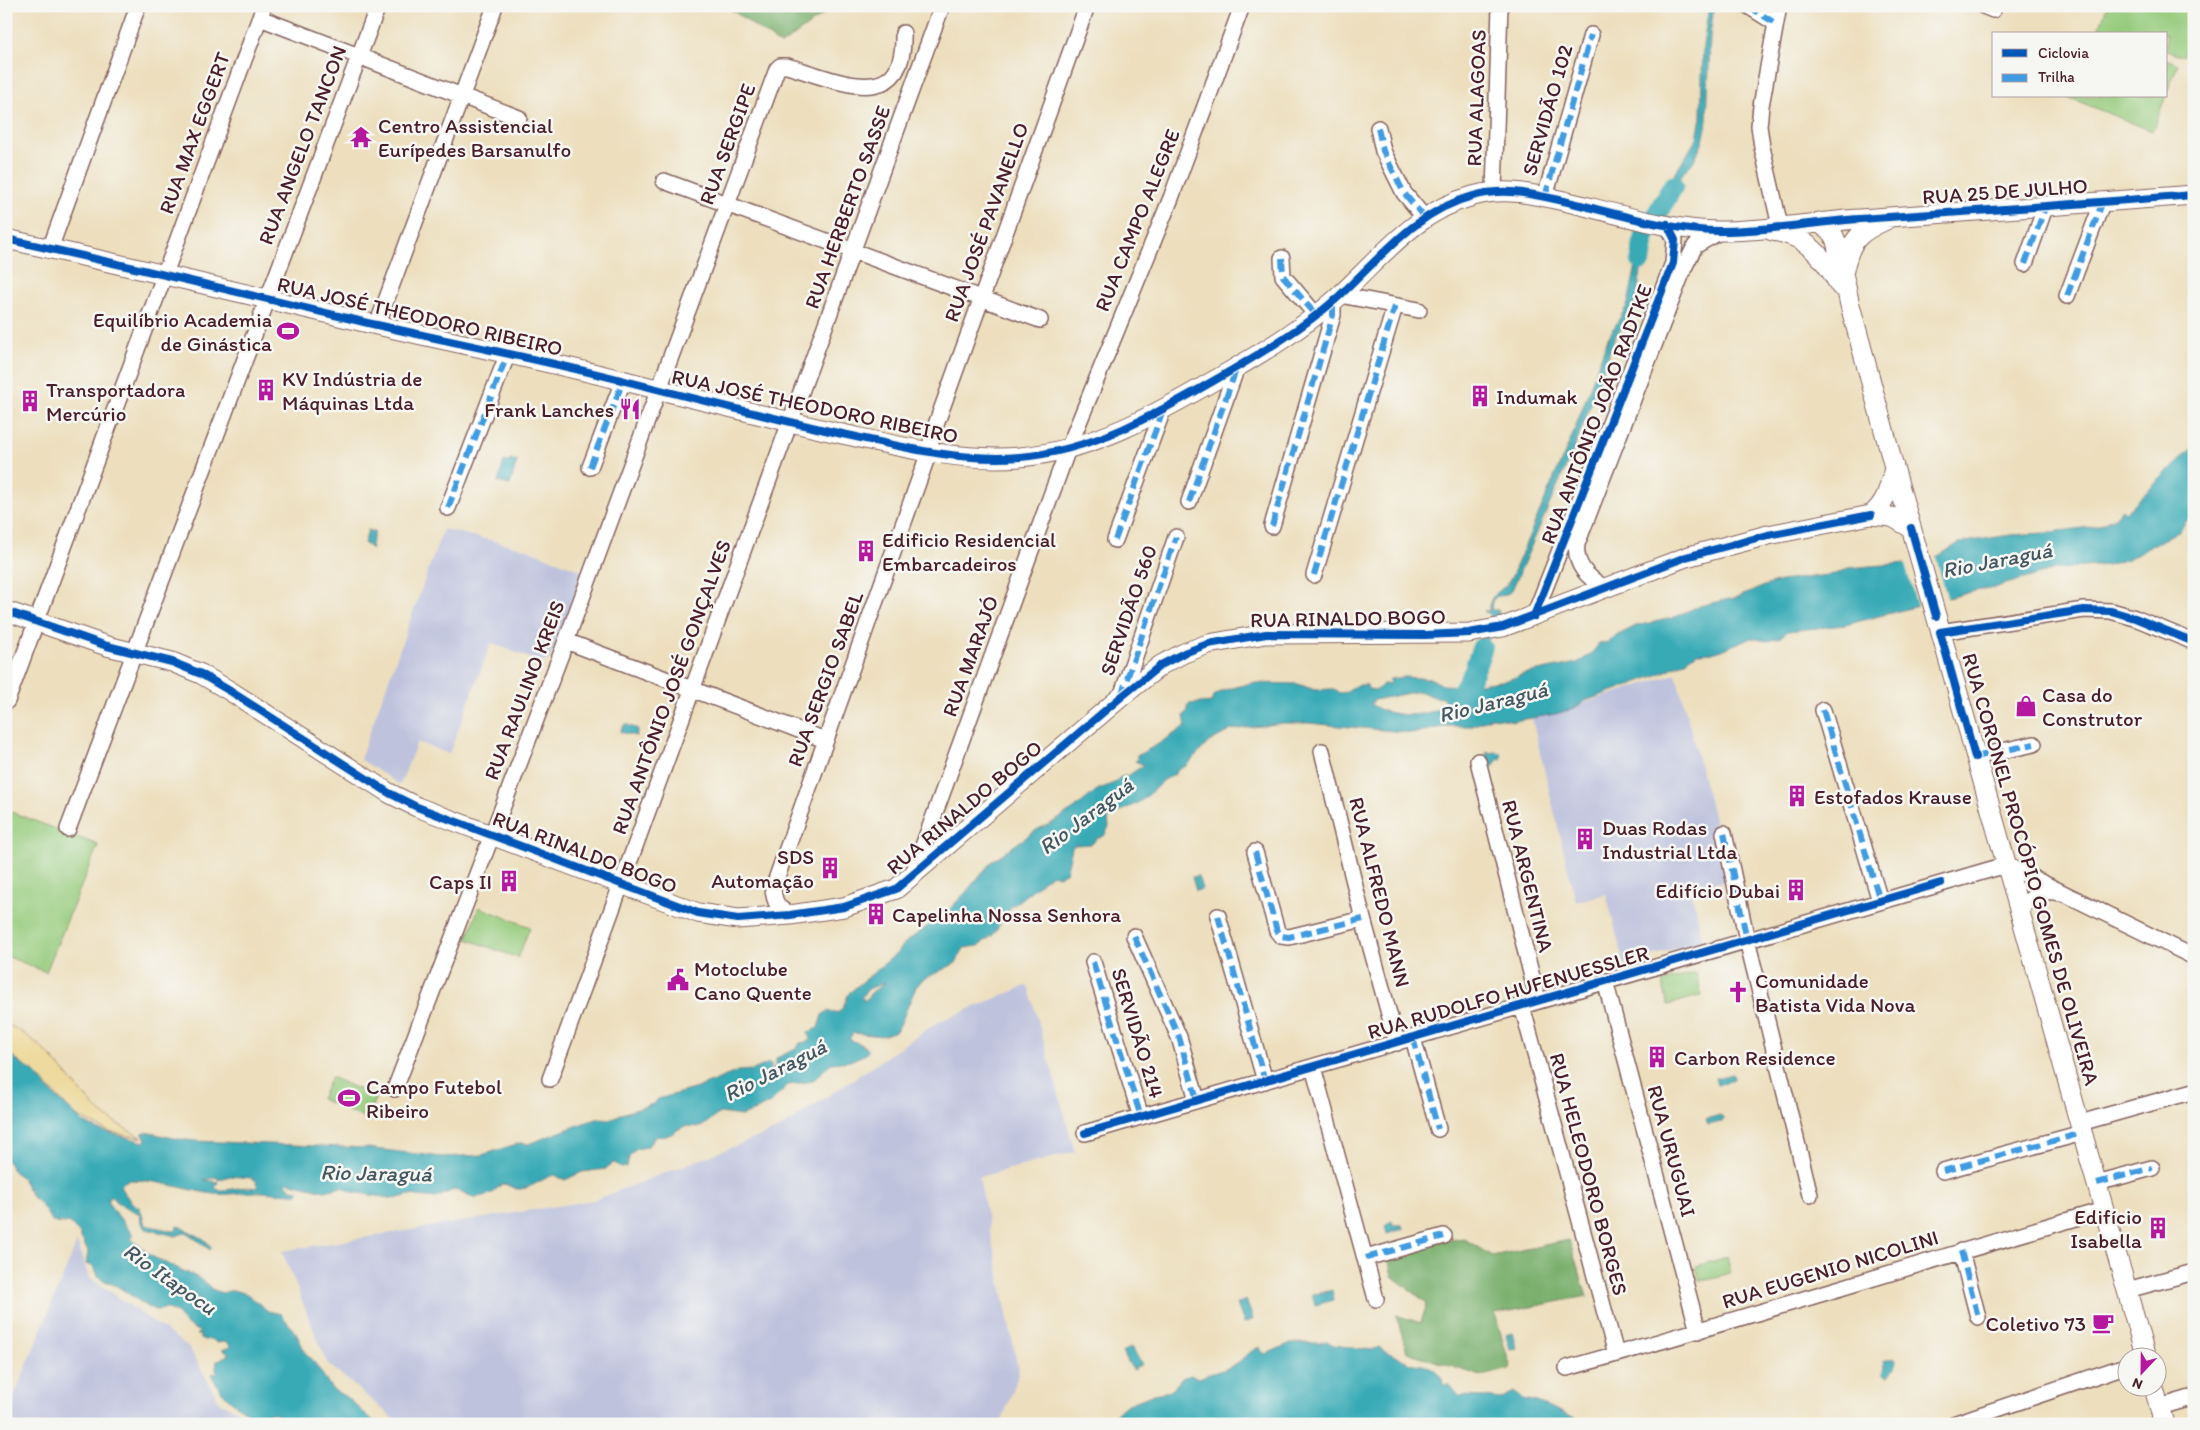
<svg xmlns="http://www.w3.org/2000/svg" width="2200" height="1430" font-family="Itim,sans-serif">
<rect width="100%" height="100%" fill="#f6f6f2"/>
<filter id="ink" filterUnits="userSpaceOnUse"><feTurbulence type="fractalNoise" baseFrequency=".02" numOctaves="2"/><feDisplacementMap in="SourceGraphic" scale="10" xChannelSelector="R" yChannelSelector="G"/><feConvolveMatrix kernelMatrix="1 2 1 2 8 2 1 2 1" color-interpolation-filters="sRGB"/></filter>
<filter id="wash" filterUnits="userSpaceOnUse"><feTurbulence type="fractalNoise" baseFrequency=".0096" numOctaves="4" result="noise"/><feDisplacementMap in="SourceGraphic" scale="20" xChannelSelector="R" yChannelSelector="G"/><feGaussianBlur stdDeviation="1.12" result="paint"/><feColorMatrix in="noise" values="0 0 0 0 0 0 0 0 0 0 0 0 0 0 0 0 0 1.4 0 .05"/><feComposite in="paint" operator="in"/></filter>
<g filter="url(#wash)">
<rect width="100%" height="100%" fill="#eddfbe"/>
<path fill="#bec2dd" d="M443,529L527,549L584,572L549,660L541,662L491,643L449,754L417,742L400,785L360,759Z
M1676,674L1730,880L1690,887L1703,941L1624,964L1606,894L1576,902L1532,719Z
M1028,985L1075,1152L979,1177L1019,1373L1001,1424H400L327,1363L282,1251L594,1200L779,1129L938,1022Z
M77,1242L89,1277L189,1347L220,1403L262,1421L263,1424H6V1416Z"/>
<path fill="#95cb7c" stroke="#707554" d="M2107,6H2194V29L2183,56L2166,50V34L2117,32L2116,34L2100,27Z
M2166,59L2178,64L2166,95Z
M2065,96H2166L2152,131Z
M6,810L98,845L46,972L6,956Z
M479,907L530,927L518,958L467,939Z
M1696,973L1702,995L1668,1005L1662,982Z
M331,1077L376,1097L366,1119L321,1099Z
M1727,1257L1731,1273L1700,1281L1696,1266Z"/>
<path fill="#78af6c" stroke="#61674c" d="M726,6H835L781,45Z
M1463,1238L1492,1256L1569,1240L1587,1296L1495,1314L1511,1369L1481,1376L1407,1352L1396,1315L1421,1323L1427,1303L1392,1276L1387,1251Z"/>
<path fill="#eeda9e" stroke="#9c7c64" d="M11,1026C49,1046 66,1077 94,1106C106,1119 127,1129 142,1138L110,1132L76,1116L34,1072L21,1064L6,1050V1027Z"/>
<path fill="#39aab6" stroke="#426470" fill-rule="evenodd" d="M1709,6H1714L1710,35L1707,122L1703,142L1693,162L1683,173L1663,210L1654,208L1697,138L1701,117L1703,45Z
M1643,232L1650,234L1645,248L1637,295L1630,317L1615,337L1578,439L1512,590L1507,595L1497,596L1492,601L1491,610H1498L1499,615L1484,647L1479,648L1492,617L1484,611H1489C1489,591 1503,593 1511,578L1573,434L1608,338L1628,304Z
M2194,446V511L2180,530L2128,559L2107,565L2058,569L1989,589L1975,591L1845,625L1788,631L1779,638L1768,641L1750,638L1716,652L1697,653L1686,661L1660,674L1585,701L1573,709L1555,714L1514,721L1492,717L1473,726H1446L1415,733L1308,723H1282L1231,730L1209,742L1186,766L1179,768L1175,774C1160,779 1153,794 1139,802C1129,808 1118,811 1108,819L1109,827L1104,836L1097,838L1092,844L1074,845L1072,848L1066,873L1059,876L1052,874L1011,907L993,935L978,946L964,948L956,963L922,980L916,987L900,1025L896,1031L882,1036L853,1033L849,1039L866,1047L868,1050L866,1054L850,1061L831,1063L813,1081L788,1085L770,1103L753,1112L741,1116L720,1113L701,1127L685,1126C675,1130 669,1139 656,1136L647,1147L636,1149L629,1157L627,1167L621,1168L615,1163L611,1164L606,1169L582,1172L565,1180L554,1175C542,1178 530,1190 517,1189C512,1188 507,1184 502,1184L491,1194L474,1198L460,1191L453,1190L436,1198L409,1195L395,1199L353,1192L342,1187L325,1191L288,1182L286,1184L292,1189L298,1190V1194C286,1194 274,1193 263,1192C246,1191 229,1196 213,1194C187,1190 158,1180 132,1180C126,1180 123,1182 120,1187L132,1203L140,1208L145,1225L173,1231H176L177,1226L181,1227L204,1239L212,1248L210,1250L189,1234L184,1233L176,1236L146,1229L141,1223L140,1214L119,1204L112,1196L109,1197V1204L133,1235L131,1239L153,1257L201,1279L212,1289L222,1293L233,1290L247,1294L268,1311L281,1314L297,1335L306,1354L314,1362L332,1389L346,1397L377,1424H282L276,1414C269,1412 261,1416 253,1414C239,1411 212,1387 213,1373H218L216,1369L217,1361L229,1354L222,1350L230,1347L229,1344L225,1342L216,1343L212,1339L204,1340L200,1337L201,1335H197L200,1332L185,1324L177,1313L168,1309L155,1310L148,1307L117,1286L107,1282L100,1278L92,1266L86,1264L88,1252L79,1233L69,1223H58L52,1221L39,1202L33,1198L22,1178L14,1172L6,1159V1050L21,1064L34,1072L53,1094L83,1122L99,1130L144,1142L146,1139L142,1133L146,1132L178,1139L195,1141L367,1148L442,1157L482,1155L520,1143L528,1144L584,1123L600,1118L611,1119L621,1114L653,1104L658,1099L697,1088L738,1071L753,1070L769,1063L772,1065L770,1068L772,1070L776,1065V1058L796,1049L800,1043L807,1042L810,1039L808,1032L818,1028L822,1015L828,1011L833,1013L839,1012L843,1007L849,993L897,953L906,942L946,913L966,892L992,861L1038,829L1050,824L1074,809L1097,790L1114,783L1119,778L1129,775L1144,765L1135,761L1138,759L1136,756L1155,746L1186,726L1184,716L1188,710L1187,707L1189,704L1211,702L1214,696L1221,691L1251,683L1298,684L1315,690L1331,689L1340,693L1347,692L1357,685H1367L1368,689L1377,690L1383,684H1389L1390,679L1404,677L1432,679L1442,685L1464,686L1508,680L1523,674L1577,663L1590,655L1599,644L1608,642L1614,637L1636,626L1672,618L1699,606L1738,597L1767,585L1781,581L1835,574L1848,568L1918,562L1938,556L1959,543L2010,535L2045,533L2097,526L2115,517L2122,509L2125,512L2128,510ZM1419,691L1434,697L1444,698L1445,703C1431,720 1386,717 1371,704L1374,700ZM886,982L872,992L864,1002V999L861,998L868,989ZM230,1176L251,1178L257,1181L256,1183L258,1186L256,1188C243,1185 231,1191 218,1190L215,1187L218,1182L204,1180L217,1177L218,1180Z
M510,459L517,461L510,485L498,482L504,461L509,462Z
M368,530L375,532L371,544L372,549L364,543Z
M625,724L638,729L636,736L620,732Z
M1497,752L1501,753L1502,758L1497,760L1494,766L1490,767L1486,753Z
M1198,876L1202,889L1196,891L1192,877Z
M1733,1074L1734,1080L1717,1085L1715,1078Z
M1720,1115L1724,1118L1721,1122L1708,1125L1706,1119Z
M1392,1221L1393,1225H1402L1403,1229L1387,1234L1385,1226Z
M1332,1290L1334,1300L1315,1305L1312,1295Z
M1246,1300L1253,1319L1244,1323L1237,1304Z
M1512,1333L1517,1348L1510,1349L1506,1335Z
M1327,1341L1333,1345L1372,1350L1379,1347C1383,1351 1409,1363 1415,1364C1429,1366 1442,1368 1443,1385H1450L1459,1396L1485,1397L1500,1399L1514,1392L1523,1399L1537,1402L1590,1424H1105L1126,1405L1154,1394L1171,1391L1182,1378L1190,1375L1199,1378C1209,1373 1220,1372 1230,1367C1242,1362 1248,1351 1260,1347L1262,1352L1266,1354L1291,1343H1320Z
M1131,1347L1142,1364L1133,1370L1122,1352Z
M1893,1358L1896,1360L1895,1368L1889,1377L1883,1374L1885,1368L1884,1361Z"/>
<path fill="#eddfbe" d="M1935,554L1948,601L1918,609L1904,561Z"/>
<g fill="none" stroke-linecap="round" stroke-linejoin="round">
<path stroke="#39aab6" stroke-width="21" d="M1641,260L1644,237L1673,186
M1450,712L1474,671L1482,648"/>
</g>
</g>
<g filter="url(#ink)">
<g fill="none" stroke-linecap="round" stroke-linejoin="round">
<g stroke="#83625e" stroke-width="18">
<path id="minor" d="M1748,6L1775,23
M1779,6L1761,106L1759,126L1762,147L1780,226
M1983,6L1993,10
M260,18L519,118
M1378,128L1383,151L1404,193L1424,217
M664,181L1040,320
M1494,191L1500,6
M1545,197L1591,35
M50,249L138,6
M1282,258L1283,276L1316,315
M2025,264L2046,205
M1340,295L1419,310
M2067,296L2103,201
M377,325L495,6
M590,467L623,381
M1189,502L1237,367
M448,508L508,353
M1272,526L1333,315V301
M1115,540L1163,410
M1314,575L1395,306
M1604,587C1588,578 1574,565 1577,544L1684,268L1695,246L1721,231
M1534,616L1673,263L1675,240L1667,224
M1940,632L2084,610L2111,611L2135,618L2194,642
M566,641L825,740
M1121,697L1176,537
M7,701L264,6
M1823,710L1880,901
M1322,751L1363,919L1397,1043
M1975,757L2034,744
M1478,761L1538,1001
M68,829L378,6
M1724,833L1747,940L1810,1195
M1255,852L1277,931L1281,936L1289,937L1363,919
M912,876L1068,449L1171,198L1242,6
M2021,911C2029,895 2044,889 2061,893
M790,915C778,908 774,903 773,888L929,452L933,433L1087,6
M1218,916L1265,1081
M1134,936L1179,1037L1197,1100
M1093,962L1141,1117
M1605,981L1698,1331
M1522,1006L1616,1354
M1413,1038L1438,1129
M1313,1067L1376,1299
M550,1079L942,6
M395,1089L566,641L777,69L780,66H787C834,79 906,116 903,33
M2080,1123L2194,1091
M1085,1133L2006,865L2194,957
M1943,1171L2082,1133
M2097,1183L2152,1168
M1961,1251L1978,1317
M1366,1258L1444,1236
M2127,1290L2194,1272
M1567,1368C1747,1318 1925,1261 2104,1210
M2160,1407L2194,1397
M1953,1424L2128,1365"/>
</g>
<g stroke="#83625e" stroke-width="21">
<path id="major" d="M1819,222L1833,234L1836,241L1850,305L1894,467L2146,1358
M1772,231C1806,235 1824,257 1840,286
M6,239C130,266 254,296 377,325C460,344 543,360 625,381C696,399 767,417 838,433C898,446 958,462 1020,457C1096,450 1158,413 1222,376C1261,353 1302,329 1336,299C1379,260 1415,211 1473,196C1505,187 1532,194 1564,201C1611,212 1674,232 1722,231C1768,231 1814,222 1860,219C1971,211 2083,204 2194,195
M1844,270C1850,240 1859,232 1886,220
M1871,515C1887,502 1889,488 1894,468
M6,611L107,646L172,662L201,674L230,691L389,793L417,807L698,913L738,919L790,915L844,907L896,889L1121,697L1161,665L1184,653L1208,644L1266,634L1469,633L1503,627L1686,557L1768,535L1871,515L1892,517L1911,528
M2154,1388L2164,1424"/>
</g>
<use href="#minor" stroke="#fff" stroke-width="15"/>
<use href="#major" stroke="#fff" stroke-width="19"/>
<path stroke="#409be1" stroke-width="6" stroke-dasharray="12 6" stroke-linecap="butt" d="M1748,6L1775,23
M1378,128L1383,151L1404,193L1424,217
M1545,197L1591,35
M1282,258L1283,276L1316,315
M2025,264L2046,205
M2067,296L2103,201
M590,467L623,381
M1189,502L1237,367
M448,508L508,353
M1272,526L1333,315V301
M1115,540L1163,410
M1314,575L1395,306
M1121,696L1176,537
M1823,710L1880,901
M1975,757L2034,744
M1724,833L1747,940
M1255,852L1277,931L1281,936L1289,937L1363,919
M1218,916L1265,1081
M1134,936L1179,1037L1197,1100
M1093,962L1141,1117
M1413,1038L1438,1129
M1943,1171L2082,1133
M2097,1183L2152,1168
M1961,1251L1978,1317
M1366,1258L1444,1236"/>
<g stroke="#f6f6f2" stroke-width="11">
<path id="cycleway" d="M6,239C130,266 254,296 377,325C460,344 543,360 625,381C696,399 767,417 838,433C898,446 958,462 1020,457C1096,450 1158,413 1222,376C1261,353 1302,329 1336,299C1379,260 1415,211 1473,196C1505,187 1532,194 1564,201C1611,212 1674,232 1722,231C1768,231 1814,222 1860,219C1971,211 2083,204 2194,195
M1911,528L1936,616
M6,611L107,646L172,662L201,674L230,691L389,793L417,807L698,913L738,919L790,915L844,907L896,889L1121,697L1161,665L1184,653L1208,644L1266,634L1425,635L1469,633L1503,627L1686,557L1768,535L1871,515
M1534,616L1673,263L1675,240L1667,224
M1975,757L1940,632L2084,610L2111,611L2135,618L2194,642
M1085,1133L1941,883"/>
</g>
<use href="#cycleway" stroke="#0057b8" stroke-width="8"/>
</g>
</g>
<defs>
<g id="temple-bare" transform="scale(1.725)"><path d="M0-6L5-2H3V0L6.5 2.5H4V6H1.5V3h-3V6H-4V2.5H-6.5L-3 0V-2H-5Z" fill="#b5179e" stroke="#f6f6f2" stroke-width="2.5" paint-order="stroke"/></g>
<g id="stadium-bare" transform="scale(1.725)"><path d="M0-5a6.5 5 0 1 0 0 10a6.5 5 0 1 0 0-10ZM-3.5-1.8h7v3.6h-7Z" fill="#b5179e" stroke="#f6f6f2" stroke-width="2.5" paint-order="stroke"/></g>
<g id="building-bare" transform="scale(1.725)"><path d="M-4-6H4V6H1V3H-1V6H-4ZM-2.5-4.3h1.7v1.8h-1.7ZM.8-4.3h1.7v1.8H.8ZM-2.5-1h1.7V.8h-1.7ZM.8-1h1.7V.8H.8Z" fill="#b5179e" stroke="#f6f6f2" stroke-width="2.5" paint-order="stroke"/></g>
<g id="restaurant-bare" transform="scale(1.725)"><path d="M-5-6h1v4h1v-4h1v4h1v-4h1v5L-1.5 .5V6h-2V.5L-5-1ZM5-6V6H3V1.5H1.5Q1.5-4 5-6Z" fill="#b5179e" stroke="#f6f6f2" stroke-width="2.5" paint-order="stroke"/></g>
<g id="shop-bare" transform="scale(1.725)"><path d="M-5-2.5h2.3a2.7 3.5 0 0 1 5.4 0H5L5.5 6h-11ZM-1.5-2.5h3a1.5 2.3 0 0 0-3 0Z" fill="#b5179e" stroke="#f6f6f2" stroke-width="2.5" paint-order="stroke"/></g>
<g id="civic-bare" transform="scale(1.725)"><path d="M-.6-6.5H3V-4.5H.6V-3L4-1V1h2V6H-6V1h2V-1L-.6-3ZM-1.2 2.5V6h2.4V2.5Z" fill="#b5179e" stroke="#f6f6f2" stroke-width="2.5" paint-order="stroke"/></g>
<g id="church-bare" transform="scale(1.725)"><path d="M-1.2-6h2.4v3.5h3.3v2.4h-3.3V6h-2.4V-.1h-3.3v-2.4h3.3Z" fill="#b5179e" stroke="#f6f6f2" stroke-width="2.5" paint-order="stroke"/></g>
<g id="cafe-bare" transform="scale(1.725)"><path d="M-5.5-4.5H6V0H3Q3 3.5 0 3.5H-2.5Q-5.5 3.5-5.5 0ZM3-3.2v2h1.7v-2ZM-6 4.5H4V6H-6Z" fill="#b5179e" stroke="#f6f6f2" stroke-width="2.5" paint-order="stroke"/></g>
</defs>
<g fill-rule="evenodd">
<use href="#temple-bare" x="361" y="137"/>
<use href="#stadium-bare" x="288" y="331"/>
<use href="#building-bare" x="266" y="390"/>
<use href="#building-bare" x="1480" y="396"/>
<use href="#building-bare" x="30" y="401"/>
<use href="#restaurant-bare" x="630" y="409"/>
<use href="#building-bare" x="866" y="551"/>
<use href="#shop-bare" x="2026" y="706"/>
<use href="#building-bare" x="1797" y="796"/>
<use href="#building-bare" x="1585" y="839"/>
<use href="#building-bare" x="830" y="868"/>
<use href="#building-bare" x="509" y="881"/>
<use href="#building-bare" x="1796" y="890"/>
<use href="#building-bare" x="876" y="914"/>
<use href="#civic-bare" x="678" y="980"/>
<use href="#church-bare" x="1738" y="992"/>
<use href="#building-bare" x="1657" y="1057"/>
<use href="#stadium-bare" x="349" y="1098"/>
<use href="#building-bare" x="2158" y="1228"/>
<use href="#cafe-bare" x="2103" y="1323"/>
</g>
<g text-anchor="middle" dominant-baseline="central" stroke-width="5" stroke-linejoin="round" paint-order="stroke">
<g font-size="21" fill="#4a1f2b" stroke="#f6f6f2">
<text transform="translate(1476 98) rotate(-88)">RUA ALAGOAS</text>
<text transform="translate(1547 110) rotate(-74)">SERVIDÃO 102</text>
<text transform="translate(194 133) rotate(-70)">RUA MAX EGGERT</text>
<text transform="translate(727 144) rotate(-70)">RUA SERGIPE</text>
<text transform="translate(302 145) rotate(-69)">RUA ANGELO TANCON</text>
<text transform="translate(2005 191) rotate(-4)">RUA 25 DE JULHO</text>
<text transform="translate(847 207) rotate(-70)">RUA HERBERTO SASSE</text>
<text transform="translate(1137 220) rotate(-68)">RUA CAMPO ALEGRE</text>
<text transform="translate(986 222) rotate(-70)">RUA JOSÉ PAVANELLO</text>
<text transform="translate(420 316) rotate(13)">RUA JOSÉ THEODORO RIBEIRO</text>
<text transform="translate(815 406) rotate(12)">RUA JOSÉ THEODORO RIBEIRO</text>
<text transform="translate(1596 414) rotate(-69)">RUA ANTÔNIO JOÃO RADTKE</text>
<text transform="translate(1128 610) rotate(-71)">SERVIDÃO 560</text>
<text transform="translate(1348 618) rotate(-1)">RUA RINALDO BOGO</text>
<text transform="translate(970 656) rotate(-70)">RUA MARAJÓ</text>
<text transform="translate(825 679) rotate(-70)">RUA SERGIO SABEL</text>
<text transform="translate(671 687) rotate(-70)">RUA ANTÔNIO JOSÉ GONÇALVES</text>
<text transform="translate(524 690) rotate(-69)">RUA RAULINO KREIS</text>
<text transform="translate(964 807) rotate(-40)">RUA RINALDO BOGO</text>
<text transform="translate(585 852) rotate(21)">RUA RINALDO BOGO</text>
<text transform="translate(2031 869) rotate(74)">RUA CORONEL PROCÓPIO GOMES DE OLIVEIRA</text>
<text transform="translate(1528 876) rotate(76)">RUA ARGENTINA</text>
<text transform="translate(1380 892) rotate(76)">RUA ALFREDO MANN</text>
<text transform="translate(1508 992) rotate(-16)">RUA RUDOLFO HUFENUESSLER</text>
<text transform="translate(1138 1033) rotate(73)">SERVIDÃO 214</text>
<text transform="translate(1672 1151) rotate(75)">RUA URUGUAI</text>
<text transform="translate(1589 1174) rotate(75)">RUA HELEODORO BORGES</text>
<text transform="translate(1830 1269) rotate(-17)">RUA EUGENIO NICOLINI</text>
</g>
<g font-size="21" fill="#4a1f2b" stroke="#f6f6f2" text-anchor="start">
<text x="378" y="125">Centro Assistencial<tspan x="378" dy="24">Eurípedes Barsanulfo</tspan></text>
<text x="272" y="319" text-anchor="end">Equilíbrio Academia<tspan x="272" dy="24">de Ginástica</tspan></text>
<text x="282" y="378">KV Indústria de<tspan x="282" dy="24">Máquinas Ltda</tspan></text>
<text x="46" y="389">Transportadora<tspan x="46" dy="24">Mercúrio</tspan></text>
<text x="1496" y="396">Indumak</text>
<text x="614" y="409" text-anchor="end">Frank Lanches</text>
<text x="882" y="539">Edificio Residencial<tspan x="882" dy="24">Embarcadeiros</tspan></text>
<text x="2042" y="694">Casa do<tspan x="2042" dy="24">Construtor</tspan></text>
<text x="1814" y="796">Estofados Krause</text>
<text x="1602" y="827">Duas Rodas<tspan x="1602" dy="24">Industrial Ltda</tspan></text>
<text x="814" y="856" text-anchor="end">SDS<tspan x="814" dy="24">Automação</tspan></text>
<text x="492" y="881" text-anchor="end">Caps II</text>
<text x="1780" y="890" text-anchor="end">Edifício Dubai</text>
<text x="892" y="914">Capelinha Nossa Senhora</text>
<text x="694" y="968">Motoclube<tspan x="694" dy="24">Cano Quente</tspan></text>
<text x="1755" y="980">Comunidade<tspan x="1755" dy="24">Batista Vida Nova</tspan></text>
<text x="1674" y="1057">Carbon Residence</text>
<text x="366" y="1086">Campo Futebol<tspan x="366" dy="24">Ribeiro</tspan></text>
<text x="2142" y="1216" text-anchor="end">Edifício<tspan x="2142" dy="24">Isabella</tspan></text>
<text x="2086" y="1323" text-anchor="end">Coletivo 73</text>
</g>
<g font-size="22" font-style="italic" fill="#435763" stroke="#f6f6f2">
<text transform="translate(1997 560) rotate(-11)">Rio Jaraguá</text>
<text transform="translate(1493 702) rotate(-14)">Rio Jaraguá</text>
<text transform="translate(1086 816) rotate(-37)">Rio Jaraguá</text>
<text transform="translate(775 1070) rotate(-27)">Rio Jaraguá</text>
<text transform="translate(376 1173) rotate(1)">Rio Jaraguá</text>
<text transform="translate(170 1279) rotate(35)">Rio Itapocu</text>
</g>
</g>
<rect width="2200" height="1430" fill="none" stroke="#f6f6f2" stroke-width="25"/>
<rect x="1992" y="32" width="175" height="65" fill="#f6f6f2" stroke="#b1a0a2"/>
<rect x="2002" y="49" width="25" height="8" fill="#0057b8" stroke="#b1a0a2"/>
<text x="2038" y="58" font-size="15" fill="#4a1f2b">Ciclovia</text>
<rect x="2002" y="74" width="25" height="8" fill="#409be1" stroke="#b1a0a2"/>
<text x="2038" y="82" font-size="15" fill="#4a1f2b">Trilha</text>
<g transform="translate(2142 1372) rotate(202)"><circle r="24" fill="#f6f6f2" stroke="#b1a0a2"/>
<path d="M0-4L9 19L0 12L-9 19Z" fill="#b5179e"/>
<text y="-8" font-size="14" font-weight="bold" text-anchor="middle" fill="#4a1f2b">N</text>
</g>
</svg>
